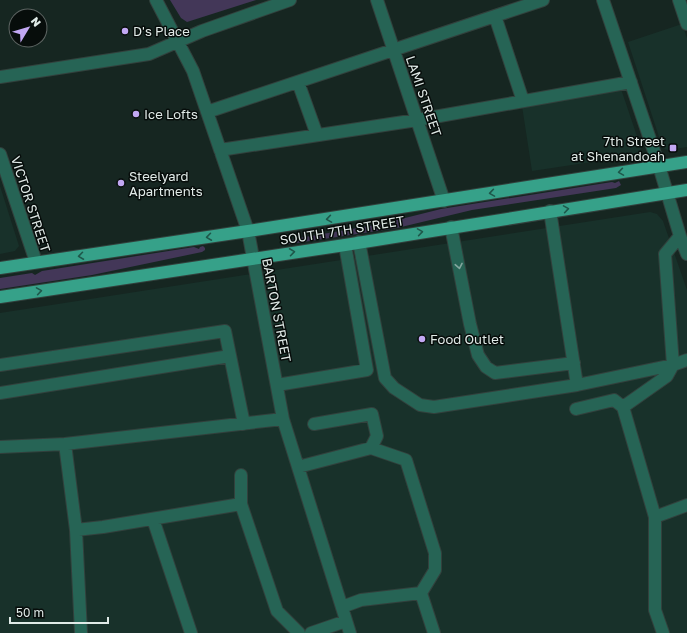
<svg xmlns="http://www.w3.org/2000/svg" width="687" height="633" font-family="'Golos Text',sans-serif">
<rect width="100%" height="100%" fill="#162621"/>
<path fill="#18312a" d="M682,24L687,38V147L668,150L665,149L662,146L628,42Z
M621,89L641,148L638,155L532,171L522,106Z
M0,186L19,246L15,251L0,254Z
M650,212L657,214L663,221L687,290V633H0V313Z"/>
<path fill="#433758" d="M170,0H256L187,22L181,18Z
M619,181L621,185L616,188L472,210L397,228L290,244H287L286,241L287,239L296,240L299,238L381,224L441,209L612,182L615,183Z
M203,246L205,248V250L202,252L92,275L0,289V278L32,273L35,275L42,271L194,247L199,249L200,247Z"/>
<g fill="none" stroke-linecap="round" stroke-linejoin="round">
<g stroke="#32413d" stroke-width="14">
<path id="minor" d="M156,0L193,71L248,231L283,419L350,633
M377,0L444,201
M603,0L659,166L680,236L687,254
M679,0L687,24
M495,16L523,101
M0,77L149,54L202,31L290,0
M298,82L317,135
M207,112L543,0
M220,150L417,120L631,82
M0,154L36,262
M550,211L577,385
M451,227L470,324L478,355L486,367L495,373L574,363
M359,242L385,378L394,388L420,405L434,407L577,385L673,365L687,360
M0,365L225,331L244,424
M277,385L367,370L345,245
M0,393L230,356
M576,409L614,400L623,407
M314,424L372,414L377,436L371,448
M65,444L283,419
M0,447L65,444L76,530L103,527L241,504L277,611L299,633
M298,467L371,448L406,460L435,553V570L421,593L434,633
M241,504V475
M655,517L623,407L667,376L673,365L665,254L680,236
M153,519L191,633
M76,530L81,633
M342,607L361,600L421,593
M311,633L346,621
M663,633L655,610V517L687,505"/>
</g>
<g stroke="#32413d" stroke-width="14">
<path id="major" d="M0,268L248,231L687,162
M0,297L345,245L687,190"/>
</g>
<use href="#minor" stroke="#266455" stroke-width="12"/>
<use href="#major" stroke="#36a189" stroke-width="12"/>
</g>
<defs><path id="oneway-chevron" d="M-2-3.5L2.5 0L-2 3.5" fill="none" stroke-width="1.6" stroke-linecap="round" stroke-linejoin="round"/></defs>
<g stroke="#1e574a">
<use href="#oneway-chevron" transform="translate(621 172) rotate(171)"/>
<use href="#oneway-chevron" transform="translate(492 193) rotate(171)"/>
<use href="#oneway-chevron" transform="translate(566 209) rotate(-9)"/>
<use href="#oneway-chevron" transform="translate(329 219) rotate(171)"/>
<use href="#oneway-chevron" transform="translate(420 232) rotate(-9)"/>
<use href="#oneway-chevron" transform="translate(209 237) rotate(172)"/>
<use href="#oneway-chevron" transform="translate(292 252) rotate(-8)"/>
<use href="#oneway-chevron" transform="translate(81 256) rotate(172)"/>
<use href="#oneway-chevron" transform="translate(39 291) rotate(-9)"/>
</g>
<use stroke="#83a79e" href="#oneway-chevron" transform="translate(459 266) rotate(79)"/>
<g fill="#c2a8f3" stroke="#070d0b" stroke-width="1.5">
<circle cx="125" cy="31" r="4"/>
<circle cx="136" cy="114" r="4"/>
<rect x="669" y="144" width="8" height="8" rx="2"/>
<circle cx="121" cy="183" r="4"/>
<circle cx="422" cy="339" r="4"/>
</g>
<g text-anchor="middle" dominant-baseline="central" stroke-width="3" stroke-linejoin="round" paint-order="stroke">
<g font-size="13" fill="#e0eae7" stroke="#070d0b" text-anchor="start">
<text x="133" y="31">D's Place</text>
<text x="144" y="114">Ice Lofts</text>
<text x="665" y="141" text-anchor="end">7th Street<tspan x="665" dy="15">at Shenandoah</tspan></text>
<text x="129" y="176">Steelyard<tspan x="129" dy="15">Apartments</tspan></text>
<text x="430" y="339">Food Outlet</text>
</g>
<g font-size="13" fill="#e0eae7" stroke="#070d0b">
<text transform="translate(424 96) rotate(71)">LAMI STREET</text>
<text transform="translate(31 204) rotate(72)">VICTOR STREET</text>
<text transform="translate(342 230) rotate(-9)">SOUTH 7TH STREET</text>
<text transform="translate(277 310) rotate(79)">BARTON STREET</text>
</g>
</g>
<g transform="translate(28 28) rotate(52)"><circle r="19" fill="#070d0b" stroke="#5e6563"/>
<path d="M0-3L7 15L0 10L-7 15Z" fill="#c2a8f3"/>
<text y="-6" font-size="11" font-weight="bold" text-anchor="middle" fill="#e0eae7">N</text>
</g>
<path d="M10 617v6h98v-6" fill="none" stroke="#e0eae7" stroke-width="2"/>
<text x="16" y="617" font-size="12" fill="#e0eae7" stroke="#070d0b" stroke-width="3" paint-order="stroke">50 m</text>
</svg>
